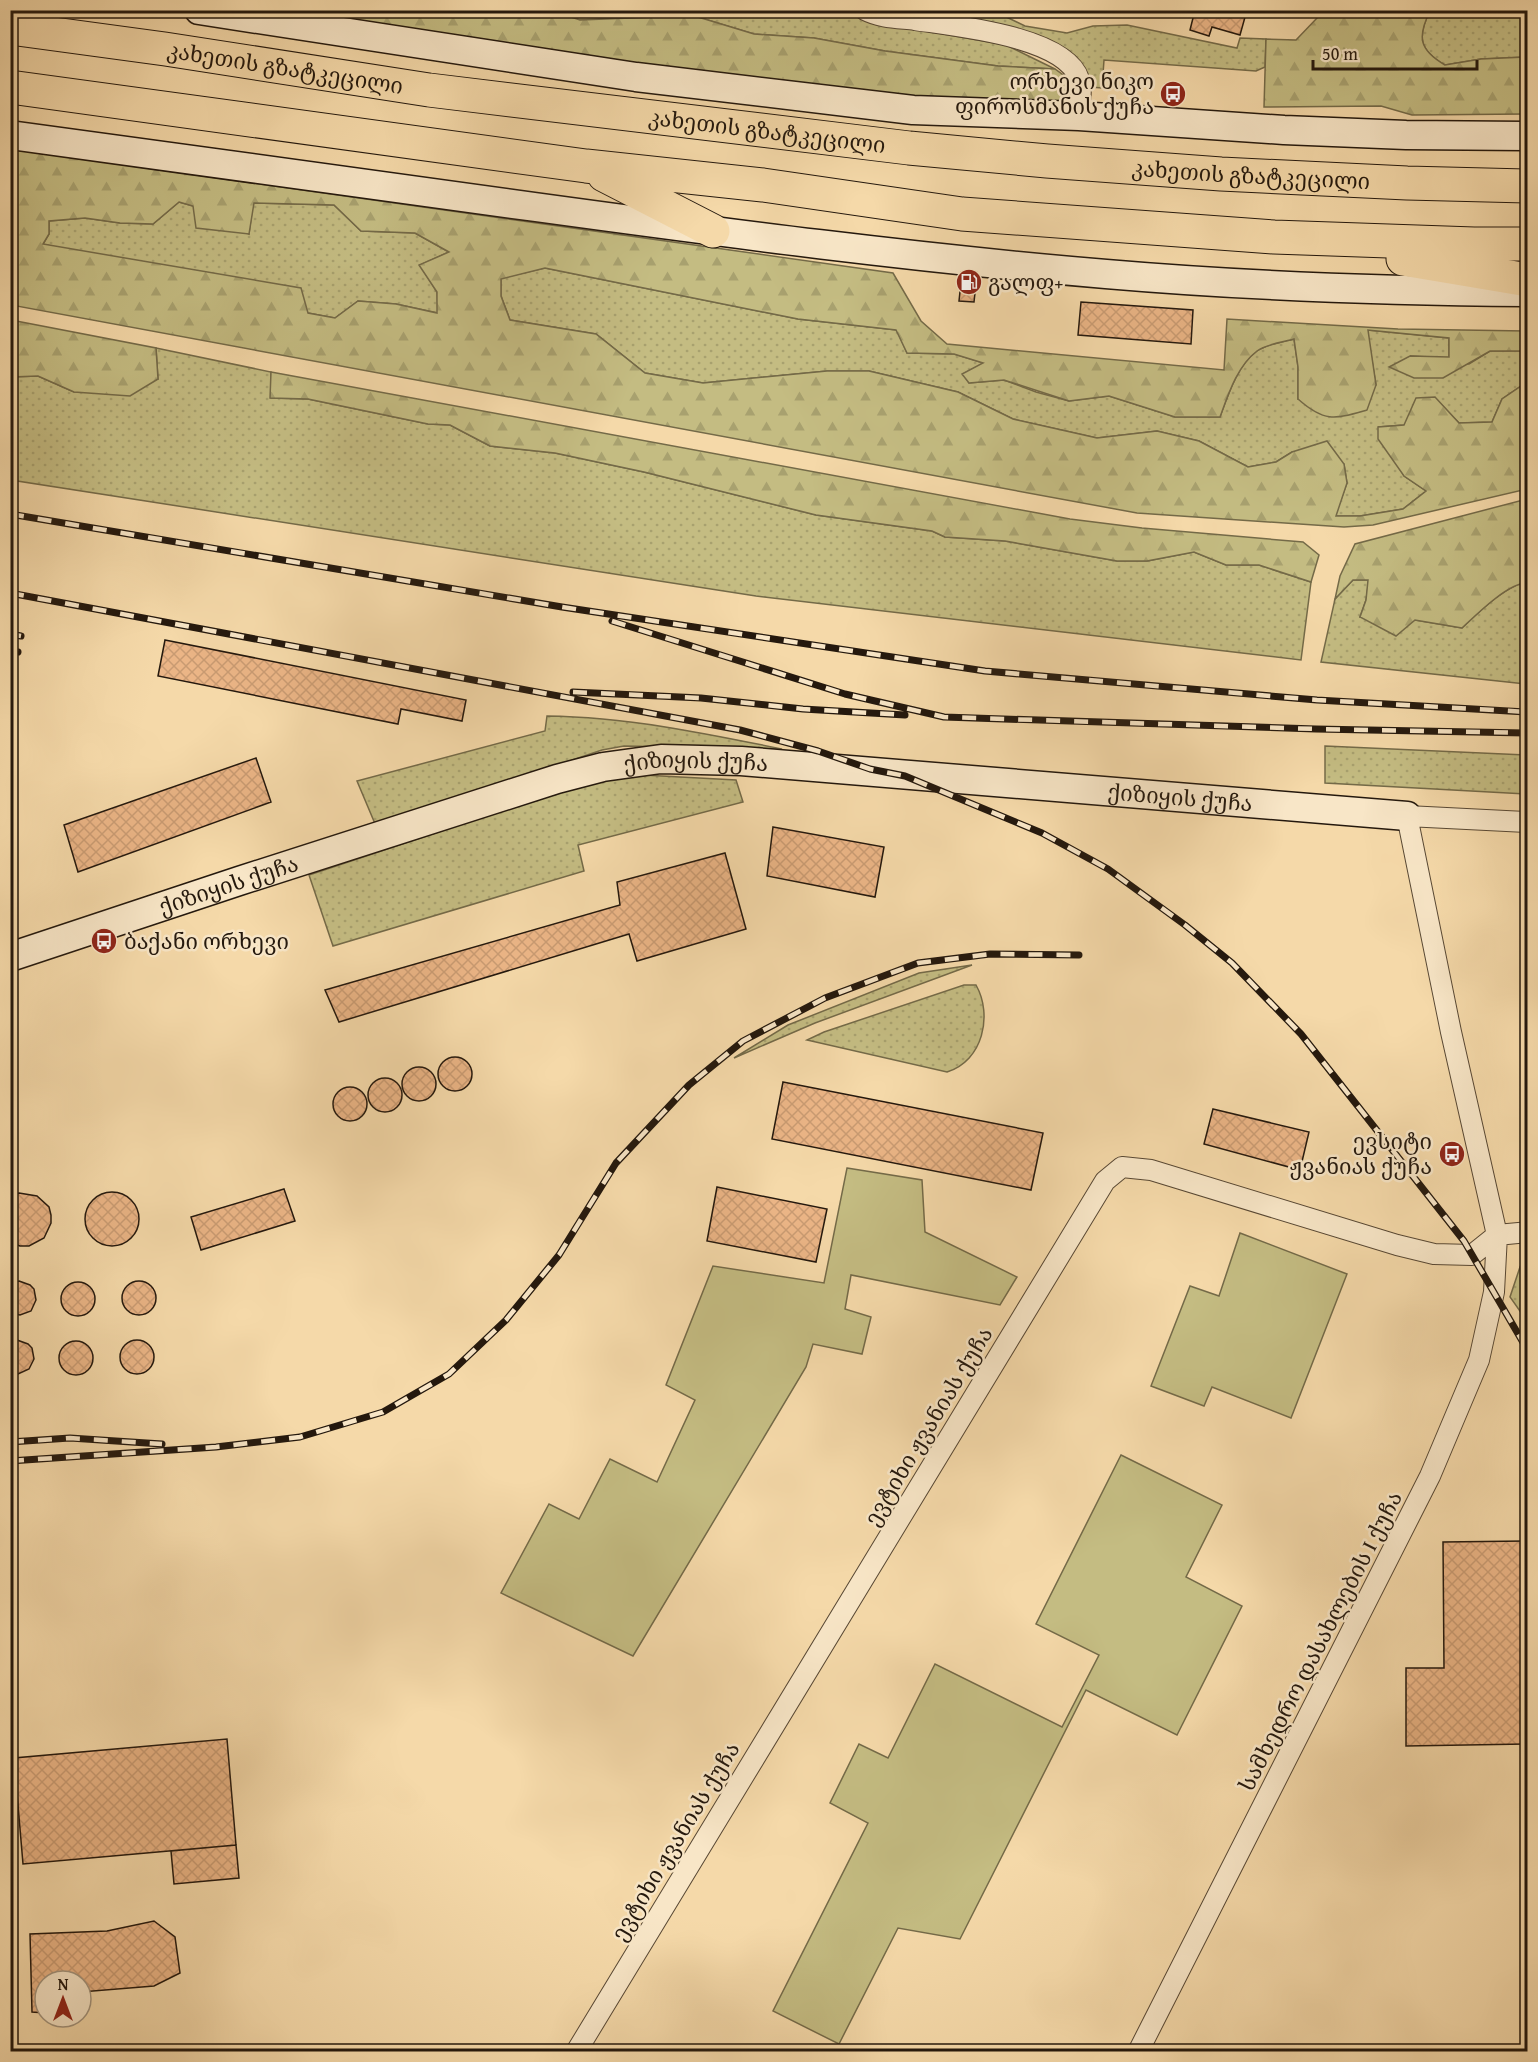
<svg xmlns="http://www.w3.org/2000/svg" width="1538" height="2062" font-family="'Gentium Book Plus','Noto Serif Georgian',serif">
<defs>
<pattern id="grass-dots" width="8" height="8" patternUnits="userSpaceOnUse" patternTransform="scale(1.5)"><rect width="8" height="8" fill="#c4bc82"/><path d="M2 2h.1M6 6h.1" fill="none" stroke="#a8a16f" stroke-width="1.8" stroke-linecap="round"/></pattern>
<pattern id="forest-firs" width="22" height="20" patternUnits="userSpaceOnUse" patternTransform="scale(1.5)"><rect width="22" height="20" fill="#c4bc82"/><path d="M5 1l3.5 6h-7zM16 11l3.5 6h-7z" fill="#a8a16f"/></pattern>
<pattern id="building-cross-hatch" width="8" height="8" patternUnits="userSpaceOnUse" patternTransform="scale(1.5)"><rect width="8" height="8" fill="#ebb586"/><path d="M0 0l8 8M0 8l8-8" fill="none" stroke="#c99b72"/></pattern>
</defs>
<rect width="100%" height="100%" fill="#f5d9a9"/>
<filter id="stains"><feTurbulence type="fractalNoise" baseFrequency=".00333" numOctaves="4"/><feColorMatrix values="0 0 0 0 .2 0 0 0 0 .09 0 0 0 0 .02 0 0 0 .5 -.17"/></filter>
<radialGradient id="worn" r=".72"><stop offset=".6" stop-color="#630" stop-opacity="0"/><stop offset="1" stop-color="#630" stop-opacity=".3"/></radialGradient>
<path fill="url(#grass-dots)" stroke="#746a48" stroke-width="1.5" d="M749,10L788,15L849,11L869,21L1006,45L1055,69L998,66L885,51L814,38L754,34L698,17H656L580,20L550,11Z
M899,11H994L1025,26L1067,33L1093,26L1127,25L1237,48L1240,38L1266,39L1265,67L1256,71L1104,60L1102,88L1090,87L1065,53Z
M1430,11H1527V57L1481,59L1445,65C1419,50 1417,37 1430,11Z
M179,202L193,206L249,234L253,203L334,205L361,231L415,233L449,252L420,265L437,292L438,313L396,304L358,301L335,318L308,313L43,244L49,234V221L85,218L120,223L153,224Z
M545,268L798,319L897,330L907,353L954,354L984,363L963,374L969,383L1004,380L1036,392L1069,401L1109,396L1175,417H1220C1228,395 1237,366 1257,351C1266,344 1283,342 1294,339L1298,367V399L1376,385L1367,330L1449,338V358L1410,356L1469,364L1490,351H1527V382L1502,399L1492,422L1459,423L1435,398L1404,425L1379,427L1404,476L1426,491L1403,509L1360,516H1335L1347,483L1344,464L1292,452L1276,462L1248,467L1199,441L1157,431L1097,438L1013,419L958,392L869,371H827L703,383L645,373L596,334L510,320L501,296V278Z
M156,348L271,372V398L308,399L428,424L450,425L490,446L555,453L644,472L816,515L932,531L945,537L1005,541L1117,561H1147L1194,552L1226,565H1259L1311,582L1301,660L756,596L11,480L10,377L38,376L74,392L158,379Z
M1353,580H1369L1366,600L1360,617L1415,620L1462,628C1476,615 1509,582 1527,583V684L1321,662L1335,599Z
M547,716C627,717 704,733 782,749L624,746L602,750L376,826L357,781L545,731Z
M1325,746L1527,755V794L1325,783Z
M643,775L736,780L743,802L578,845L584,871L333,946L309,875L559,792L601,780Z
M972,965L815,1023L734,1058L788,1025L919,973Z
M964,985H976C993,1015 983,1061 947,1072L807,1040L824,1032Z
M1520,1267L1527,1275V1321L1510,1297Z"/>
<path fill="url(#forest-firs)" stroke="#746a48" stroke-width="1.5" fill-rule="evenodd" d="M550,10L580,20L656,17H698L754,34L814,38L885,51L998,66L1055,69L1070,80L1071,112L878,95L641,68L262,11Z
M1318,11H1430C1417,37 1419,50 1445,65L1481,59L1527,57V114L1412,115L1381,106L1264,107L1266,39L1296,40L1318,17Z
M11,149L893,273L921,321L947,344L1224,370L1227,319L1398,329L1527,331V351H1490L1443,378H1414L1389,367L1410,356L1449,357V338L1368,330L1376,385L1367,410C1335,419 1325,423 1298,399V367L1294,339C1283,342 1266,344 1257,351C1237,366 1228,395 1220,417H1175L1109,396L1069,401L1004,380L969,383L962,374L983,363L954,354L907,353L896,330L798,319L545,268L501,279V296L510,320L596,334L645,373L703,383L827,371H869L958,392L1013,419L1097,438L1157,431L1199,441L1248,467L1276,462L1292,452L1327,441L1344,464L1347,483L1336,516H1360L1403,509L1426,491L1404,476L1378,439V427L1404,425L1416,398L1435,397L1459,423L1492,422L1502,399L1527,382V489L1373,525L1344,527L1137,513L11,305ZM179,202L193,206L196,228L249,234L254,203L334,205L361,231L415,233L449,252L419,265L437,292V313L396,304L358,301L335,318L308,313L301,288L43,244L49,234V221L85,218L120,223L153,224Z
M11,320L156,348L158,379L130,396L74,392L38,376L11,377Z
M271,372L1070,519L1142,528L1303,542L1319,555L1311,582L1259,565H1226L1194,552L1147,561H1117L1005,541L945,537L932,531L816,515L644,472L555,453L490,446L450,425L428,424L308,399L270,398Z
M1527,499V583C1509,582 1476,615 1462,628L1415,620L1396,636L1360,617L1366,600L1368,580H1353L1335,599L1340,576L1355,544Z"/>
<path fill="#c4bc82" stroke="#746a48" stroke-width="1.5" d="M847,1168L922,1180L925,1232L1017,1277L1000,1305L851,1275L845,1309L871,1317L862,1354L813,1344L806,1367L633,1656L501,1593L549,1504L579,1519L610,1459L657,1482L695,1400L666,1385L713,1266L824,1283Z
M1240,1233L1347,1274L1291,1418L1212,1387L1204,1406L1151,1386L1190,1286L1219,1296Z
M1121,1455L1222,1505L1186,1577L1242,1606L1177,1735L1086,1690L960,1939L898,1928L839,2044L773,2011L868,1823L830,1803L859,1744L888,1758L935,1664L1062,1727L1099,1655L1036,1624Z"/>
<path fill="url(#building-cross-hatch)" stroke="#24180d" stroke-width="1.5" d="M1195,10H1247L1240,35L1212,27L1209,36L1190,30Z
M962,273L977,275L974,302L959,301Z
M1081,302L1193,310L1191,344L1078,335Z
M165,640L466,700L462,721L401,709L398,724L158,676Z
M256,758L271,802L78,872L64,825Z
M773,827L884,847L875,897L767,876Z
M725,853L746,929L637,961L629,934L339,1022L325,990L620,905L617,882Z
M438 1074a17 17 0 1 1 34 0a17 17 0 1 1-34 0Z
M402 1084a17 17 0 1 1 34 0a17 17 0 1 1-34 0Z
M368 1095a17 17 0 1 1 34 0a17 17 0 1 1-34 0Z
M783,1082L1043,1133L1031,1190L772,1139Z
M333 1104a17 17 0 1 1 34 0a17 17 0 1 1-34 0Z
M1213,1109L1309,1132L1300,1170L1204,1144Z
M717,1187L827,1209L816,1262L707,1241Z
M284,1189L295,1221L201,1250L191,1217Z
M85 1219a27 27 0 1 1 54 0a27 27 0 1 1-54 0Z
M19,1193L37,1196L49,1207L51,1215V1223L44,1238L29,1246H20L10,1242V1196Z
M122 1298a17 17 0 1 1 34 0a17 17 0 1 1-34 0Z
M19,1281L30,1285L34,1289L36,1300L31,1311L20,1315L10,1313V1284Z
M61 1299a17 17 0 1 1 34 0a17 17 0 1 1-34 0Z
M120 1357a17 17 0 1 1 34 0a17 17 0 1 1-34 0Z
M17,1340L28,1344L32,1348L34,1359L29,1369L18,1374L10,1373V1341Z
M59 1358a17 17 0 1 1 34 0a17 17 0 1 1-34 0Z
M1528,1541V1744L1406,1746V1668H1444L1443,1542Z
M227,1739L236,1845L23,1864L14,1758Z
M236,1845L239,1878L174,1884L171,1851Z
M154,1921L175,1937L180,1973L154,1986L81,1992V1981H45V2013L32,2012L30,1934L107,1931Z"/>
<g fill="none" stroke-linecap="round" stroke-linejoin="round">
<g stroke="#584834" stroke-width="22">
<path id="street" d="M865,10C880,18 899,18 915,20C954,26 1065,36 1079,79C1083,90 1079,104 1079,116
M1497,1235L1528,1232
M576,2052L1105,1181L1122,1167L1151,1170L1397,1245L1434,1254L1472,1255L1497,1235
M1138,2052L1430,1476L1479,1360L1494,1292L1497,1235L1451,1032L1407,816L1528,822"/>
</g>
<g stroke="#24180d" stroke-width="31">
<g id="secondary">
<path d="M199,10L636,77L913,110L1079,116L1284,130L1406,135L1528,136"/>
<path d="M10,135C185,159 360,183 535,207C725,233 915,258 1106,274C1246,286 1387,291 1528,292"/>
<path id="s1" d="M10,957L239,881L557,779L603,767L661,759L741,761L1407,816"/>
</g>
</g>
<g stroke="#24180d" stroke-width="35">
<g id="highway">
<path id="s2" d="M10,28L165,49L429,90L909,148L1047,161L1221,174L1407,183L1528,186"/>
<path d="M10,87L586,166L763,185L962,214L1274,237L1474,244H1528"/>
<path d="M604,175L713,231"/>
<path d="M1403,259L1528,280"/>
</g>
</g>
<use href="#street" stroke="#f8e6c7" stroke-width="20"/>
<use href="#secondary" stroke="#f8e6c7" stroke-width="28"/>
<use href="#highway" stroke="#f5d9a9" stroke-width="33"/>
<g stroke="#24180d" stroke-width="7">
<path id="rail" d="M10,514L562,607L985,671L1317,700L1528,712
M10,593L740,730L818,751L870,769L905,776L1042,833L1108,869L1185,925L1232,963L1301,1034L1464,1241L1528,1351
M612,621L845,694L944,717L1316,729L1528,733
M10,634L21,636
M10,651L18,652
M573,692L701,698L803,709L905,715
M10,1442L70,1438L162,1444
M10,1461L216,1447L300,1437L383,1412L449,1374L506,1320L559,1255L616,1163L689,1085L743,1041L825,998L918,963L990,954L1079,955"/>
</g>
<use href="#rail" stroke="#f8e6c7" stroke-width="4.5" stroke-dasharray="14" stroke-linecap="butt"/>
</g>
<defs>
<g id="bus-disc" transform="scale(1.35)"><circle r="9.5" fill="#8f2418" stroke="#f8e6c7"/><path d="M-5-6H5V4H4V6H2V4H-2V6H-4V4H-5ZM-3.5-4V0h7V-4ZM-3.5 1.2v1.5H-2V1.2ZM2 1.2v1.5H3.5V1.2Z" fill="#fff"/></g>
<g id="fuel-disc" transform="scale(1.35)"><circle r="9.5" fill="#8f2418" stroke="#f8e6c7"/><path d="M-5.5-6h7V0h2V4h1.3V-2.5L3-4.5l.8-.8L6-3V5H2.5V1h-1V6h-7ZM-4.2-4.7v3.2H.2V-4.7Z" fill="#fff"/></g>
</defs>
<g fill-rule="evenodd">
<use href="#bus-disc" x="1173" y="94"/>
<use href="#fuel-disc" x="969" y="282"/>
<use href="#bus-disc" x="104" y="941"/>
<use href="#bus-disc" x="1452" y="1154"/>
</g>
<g text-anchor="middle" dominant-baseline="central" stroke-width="5" stroke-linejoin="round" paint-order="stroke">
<g font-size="22" fill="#24180d" stroke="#f8e6c7">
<text stroke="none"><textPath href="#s2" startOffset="278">კახეთის გზატკეცილი</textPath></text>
<text stroke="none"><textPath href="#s2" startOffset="764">კახეთის გზატკეცილი</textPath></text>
<text stroke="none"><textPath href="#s2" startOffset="1250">კახეთის გზატკეცილი</textPath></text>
<text stroke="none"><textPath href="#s1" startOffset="716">ქიზიყის ქუჩა</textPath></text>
<text stroke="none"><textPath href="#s1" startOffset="1202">ქიზიყის ქუჩა</textPath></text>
<text stroke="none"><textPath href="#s1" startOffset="230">ქიზიყის ქუჩა</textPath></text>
<text transform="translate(928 1426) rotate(-59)">ევტიხი ჟვანიას ქუჩა</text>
<text transform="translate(1320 1641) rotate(-63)">სამხედრო დასახლების I ქუჩა</text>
<text transform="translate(675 1841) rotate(-59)">ევტიხი ჟვანიას ქუჩა</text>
</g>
<g font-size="22" fill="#24180d" stroke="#f8e6c7" text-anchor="end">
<text x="1154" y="81">ორხევი ნიკო<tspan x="1154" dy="25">ფიროსმანის ქუჩა</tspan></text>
<text x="988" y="282" text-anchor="start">გალფ+</text>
<text x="124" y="941" text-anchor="start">ბაქანი ორხევი</text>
<text x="1432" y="1141">ევსიტი<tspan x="1432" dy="25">ჟვანიას ქუჩა</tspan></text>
</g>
</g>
<rect width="1538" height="2062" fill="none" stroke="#f5d9a9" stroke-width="36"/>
<rect x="12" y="12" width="1514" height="2038" fill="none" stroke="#24180d" stroke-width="3"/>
<rect x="18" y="18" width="1502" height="2026" fill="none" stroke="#24180d" stroke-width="1.5"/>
<g transform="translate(63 1999)"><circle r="28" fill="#f8e6c7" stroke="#a3947d" stroke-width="1.5"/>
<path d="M0-4.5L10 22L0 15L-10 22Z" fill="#8f2418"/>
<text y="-9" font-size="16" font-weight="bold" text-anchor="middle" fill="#24180d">N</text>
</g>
<path d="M1313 60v9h164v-9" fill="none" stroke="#24180d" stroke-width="3"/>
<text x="1322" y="60" font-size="18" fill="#24180d" stroke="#f8e6c7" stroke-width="4.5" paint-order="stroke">50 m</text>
<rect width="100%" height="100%" filter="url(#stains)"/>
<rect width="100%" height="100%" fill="url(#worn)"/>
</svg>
